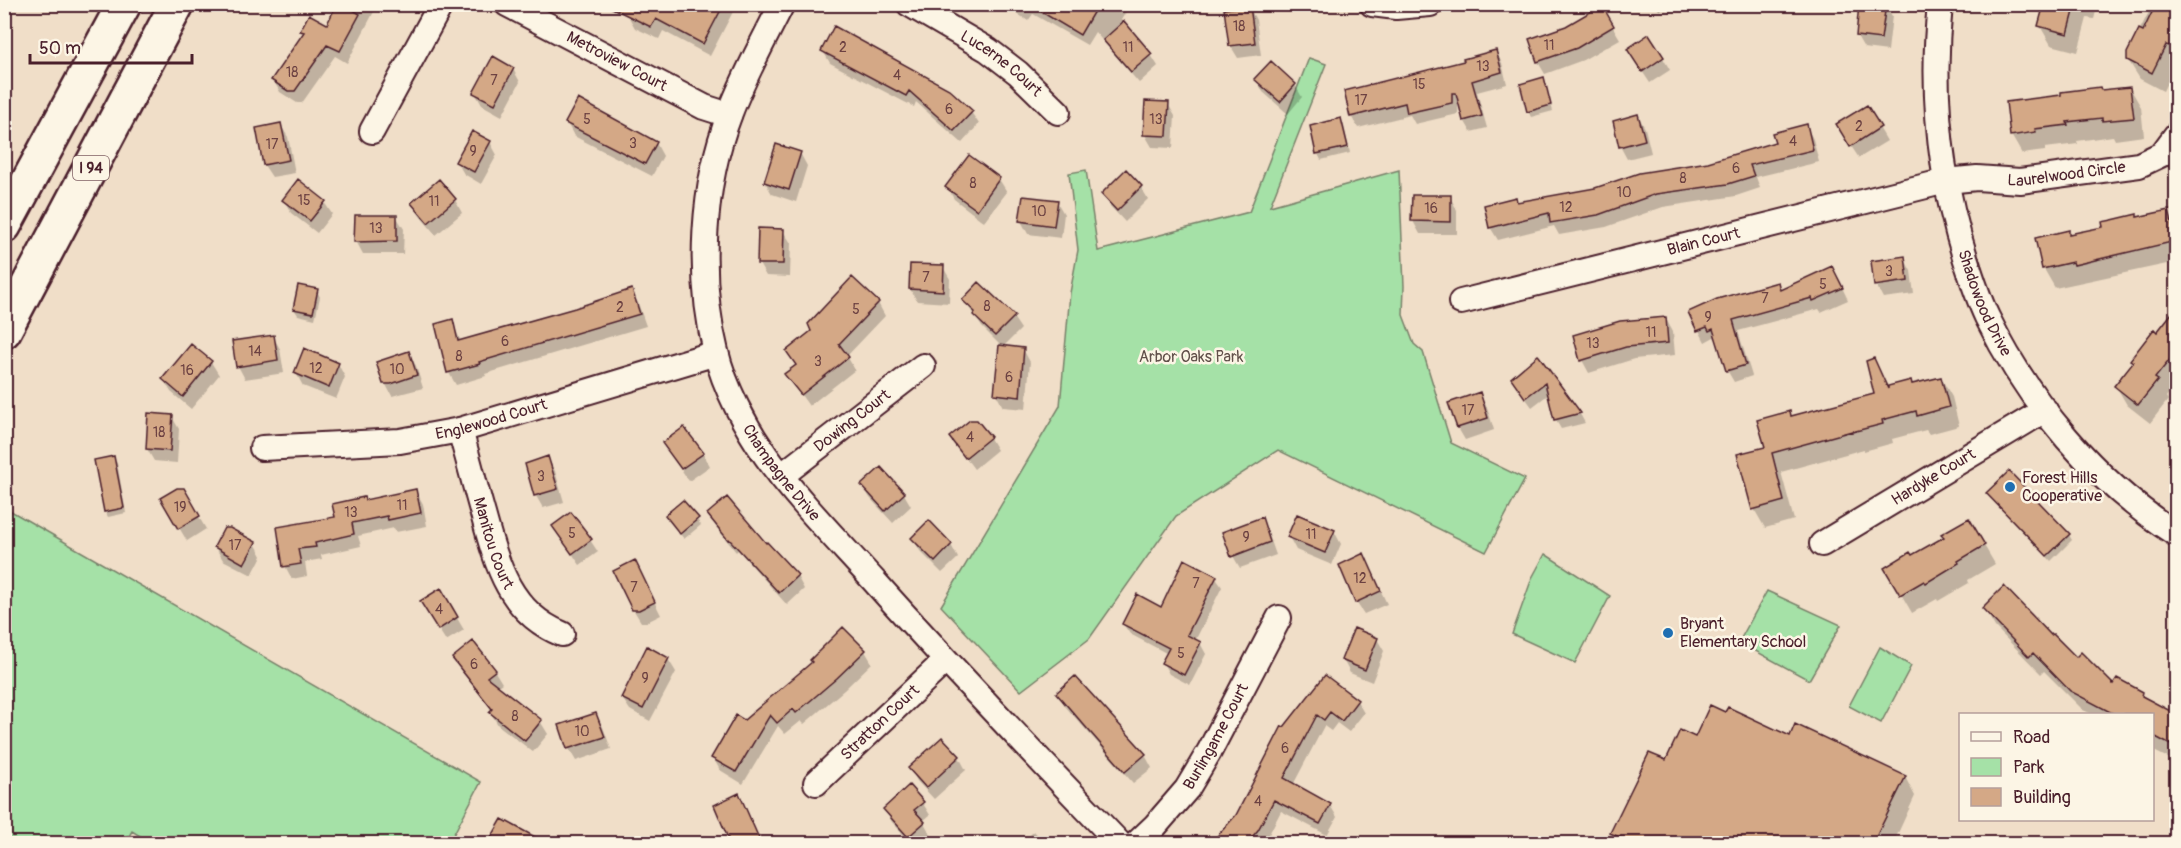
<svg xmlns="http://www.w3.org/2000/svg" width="2181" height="848" font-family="Pangolin,sans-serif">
<rect width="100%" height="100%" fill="#f0dec8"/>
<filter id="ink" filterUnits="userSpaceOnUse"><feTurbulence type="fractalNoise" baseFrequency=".0167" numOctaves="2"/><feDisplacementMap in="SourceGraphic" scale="12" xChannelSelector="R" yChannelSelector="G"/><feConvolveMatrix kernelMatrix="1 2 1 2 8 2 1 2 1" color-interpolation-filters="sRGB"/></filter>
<g filter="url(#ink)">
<path fill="#a5e1a7" stroke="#788069" stroke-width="1.5" d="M1309,58L1326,64L1270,206L1399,170L1404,286L1403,315L1414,344L1423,352L1451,443L1525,479L1486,552L1278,450L1176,516L1089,639L1021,691L941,606L1060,406L1070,293L1078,250L1069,173L1086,170L1098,251L1249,212Z
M4,507L481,782L449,843L153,844L132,831L125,843H5Z
M1545,554L1610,596L1575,663L1512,634L1532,578Z
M1767,591L1841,625L1809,680L1739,642Z
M1880,647L1911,666L1881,723L1849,706Z"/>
<path fill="#0003" d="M339,4H378L347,63L335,56L302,103H297L280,92L273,80L304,34L302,31L328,26Z
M696,4H737L710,56L663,31L659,39L635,28L627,14Z
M1003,4H1080L1086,8L1089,4H1131L1121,20L1151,55L1158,66L1139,83L1095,32L1087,45L1033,14L1028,21Z
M1653,4H1667L1660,11Z
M1885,4L1892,16L1888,51L1864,48L1857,36Z
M2045,4H2098L2094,19L2087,18L2078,52L2051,45L2040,26Z
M2153,4H2176V64L2163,91L2140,79L2128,60V53Z
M1249,7L1256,20L1261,55L1238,58L1230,45Z
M1601,7L1620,39L1583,60L1545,74L1538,62L1567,27Z
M823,51L971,112L979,124L962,143L916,102L914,107L830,63Z
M1495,51L1502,63L1507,84L1477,92L1487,128L1471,132L1464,120L1461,105H1458V114L1415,124L1410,115L1358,128L1351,116L1466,62Z
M1663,58L1670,70L1650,83L1636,62Z
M513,69L520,82L502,116L482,105L475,93Z
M1256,79L1295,85L1302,97L1288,114L1263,92Z
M1543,79L1553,111L1531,117L1528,111Z
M2130,88L2141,107L2144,136L2115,140L2113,136L2077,141L2078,144L2045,148V151L2022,154L2011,135Z
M1168,104L1175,116L1173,148L1152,147L1145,135Z
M1867,107L1887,141L1859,158L1845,137Z
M1638,116L1645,128L1651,153L1627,159L1620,146Z
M1341,120L1344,126L1350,153L1321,160L1318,154L1311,127Z
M567,123L656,143L663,156L652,176L574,136Z
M280,124L288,137L295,173L272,177L264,165L257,129Z
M1806,126L1813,139L1819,162L1756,177L1760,188L1736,196L1663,207L1606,227L1559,235L1554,226L1498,240L1490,227L1518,203L1595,190L1709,164L1776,144Z
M490,142L497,155L481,184L464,174L457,162Z
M800,153L807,166L796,202L772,194L765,182Z
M969,157L999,179L1007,192L984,222L954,199L947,187Z
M1126,171L1141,187L1148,199L1125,222L1110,206L1103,194Z
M439,182L455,200L462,213L436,235L420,216L413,204Z
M1450,197L1457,210V234H1420L1413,221Z
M284,200L324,202L332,214L317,233L291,213Z
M1057,202L1064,214L1061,238L1028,234L1021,221Z
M2168,212L2176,226V262L2055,288L2044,269L2037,239L2068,232L2070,236Z
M396,216L404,229L403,254H363L356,241Z
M783,231L791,243L790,277L766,276L759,264Z
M1904,258L1911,271L1914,294L1883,298L1876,285Z
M943,267L950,279L949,303L917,301L910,289Z
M1838,279L1848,300L1821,312L1819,309L1738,331L1752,376L1734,382L1727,370L1718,340L1717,341L1714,337L1705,342L1690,313L1777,284L1781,291Z
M317,291L320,297L315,319L298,315L294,309Z
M631,291L638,303L646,326L485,374L486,376L456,385L449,373L437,325L452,321L461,342L575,309Z
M964,300L1013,317L1021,329L1003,347L1023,349L1030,362L1026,409L1003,407L996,394L1000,345L982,327Z
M878,303L885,316L847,356L855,370L809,406L786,374L797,366L788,352Z
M2176,311V384L2166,397L2168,400L2150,423L2127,405L2116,386Z
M1666,319L1673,332L1675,355L1634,359L1589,373L1582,360Z
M273,336L280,349L284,373L245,379L238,366Z
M191,346L211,362L219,375L191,409L171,392L163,379Z
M409,353L416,366L423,388L392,396L385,383Z
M1538,358L1580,414L1585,423L1561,429L1555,419L1549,394L1532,407L1518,388L1512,378Z
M1874,360L1889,388L1912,386L1941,378L1952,397L1959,426L1929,434L1926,430L1892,439L1893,443L1864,451V449L1781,472L1794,520L1765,528L1754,509L1767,448L1792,417L1876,395Z
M338,364L345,377L336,399L303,386L296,373Z
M1479,394L1487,407L1494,430L1465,440L1458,428L1450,404Z
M172,417L179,429L177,463L154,461L147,449Z
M951,438H990L997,450L974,469Z
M664,444L703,453L710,466L689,481Z
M113,458L117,463L126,513L108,517L105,511Z
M548,458L555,471L564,502L543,508L536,496L526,465Z
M863,486L904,494L911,506L893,523L870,498Z
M183,490L206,529L187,541L162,499Z
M416,491L423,504L427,526L396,532L394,528L358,536L361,546L321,555L322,559L305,562L307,576L292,579L285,566L278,529L337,518L365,502Z
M1988,493L2069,535L2072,540L2051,561Z
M683,502L701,525L684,539L670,521Z
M709,514L765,546L767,544L797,576L804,589L787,605L738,550L736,552L716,527Z
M1261,519L1268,532L1276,555L1240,568L1233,556Z
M1969,520L1995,564L1968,580L1969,583L1938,601L1937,599L1912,613L1886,568L1911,557L1945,537Z
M554,527L590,540L598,552L580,565Z
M1334,531L1341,544L1332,565L1296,550L1289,537Z
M913,538L951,545L958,558L942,573L920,551Z
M255,543L262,556L252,575L223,560L215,547Z
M1364,555L1387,604L1364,614L1356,602Z
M641,575L661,615L647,622H641L633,609Z
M1215,577L1222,587L1195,641L1200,643L1206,654L1190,685L1169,674L1163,663L1168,654L1130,634L1123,624L1161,609Z
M1984,608L2051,638L2076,659L2114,686L2142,693L2146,700L2175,716L2176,713V762L2152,750V714H2092L2083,710L2044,671L2041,674L1995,627Z
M429,614L457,618L464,630L446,641Z
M1377,639L1384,651L1372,682L1350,673L1343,660Z
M865,651L872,663L844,690L804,724L801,721L785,734L778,726L743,784L720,770L713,758L744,722Z
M454,658L494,670L502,683L497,687L540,721L548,734L533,752L498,725L491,713L493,710L461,671Z
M668,659L676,672L650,721L630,710L622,698Z
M1325,677L1357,701L1364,713L1349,732L1337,723L1331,731L1324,726L1293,785L1330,805L1337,817L1327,835L1281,811L1264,844H1213L1237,816L1285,729Z
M1074,678L1145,755L1152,768L1133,783L1065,706L1058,693Z
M596,714L603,727L611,749L576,761L569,749L561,726Z
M1791,738L1905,777L1915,796L1893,844H1618L1612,833L1667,762Z
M942,739L959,757L966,770L934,799L917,781L910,768Z
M738,795L746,808L761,844H732L716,806Z
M922,802L930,815L923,821L931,835L922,844H912L892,822L885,809Z
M502,821L543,844H490Z
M1034,831L1045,844H1021Z
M858,838L860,842L866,838L869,844H850Z"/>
<path fill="#d4a886" stroke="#4a1f2b" stroke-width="1.5" d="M337,4H343L360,14L340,51L327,45L295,91H288L271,80L304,32L300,31L309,14L327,24Z
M604,4H724L703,44L656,19L651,27Z
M1028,4H1083L1094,11L1080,35Z
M1859,4H1886L1881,39L1856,36Z
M2044,4H2076L2068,34L2038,26Z
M2156,4H2176V32L2169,46L2166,45L2152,73L2127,60V53L2139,29L2143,31Z
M1602,5L1614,26L1577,48L1537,62L1529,39L1566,26Z
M1250,6L1255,43L1229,46L1224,9Z
M1124,21L1152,54L1131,72L1103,40Z
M834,26L949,89L973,111L954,131L909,91L906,96L821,51Z
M1649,34L1664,57L1642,72L1627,49Z
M1496,50L1502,72L1472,81L1482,116L1463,121L1456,93H1452V103L1407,113L1405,103L1350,117L1344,91L1464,61L1463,59Z
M493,56L514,68L495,104L473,93Z
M1271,61L1296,84L1280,102L1254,79Z
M1544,77L1551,105L1527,112L1520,84Z
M2100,87L2101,90L2130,87L2134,118L2102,121V118L2067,122L2068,125L2035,129L2036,132L2010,136L2006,102L2061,95V92Z
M578,99L657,142L645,164L565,123Z
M1145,101L1169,102L1167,136L1143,135Z
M1867,105L1881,127L1850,147L1836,124Z
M1638,114L1645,140L1619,147L1613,121Z
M1341,118L1348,147L1316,154L1310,126Z
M281,123L289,160L263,165L256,128Z
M1807,124L1813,150L1750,165L1754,176L1728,184L1656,194L1598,215L1550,223L1549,213L1489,228L1484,205L1516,197L1517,202L1595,188L1639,173L1708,162L1775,142L1772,133Z
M472,131L491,141L474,172L455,162Z
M776,144L801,152L789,190L764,182Z
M969,155L1000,178L977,210L945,187Z
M1126,169L1142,186L1117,211L1101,194Z
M298,179L326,201L310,221L282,200Z
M439,179L456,199L428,223L411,203Z
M1412,195H1451V222L1411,221Z
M1023,196L1058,200L1054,226L1019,221Z
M2169,210L2176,241L2074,265L2073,262L2042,269L2035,238L2069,230V234L2103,227L2102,222L2112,220L2137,214V217Z
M355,215H397V241L354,242Z
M758,228L784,229L783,264H757Z
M1905,256L1908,281L1874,286L1871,261Z
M910,264L944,265L943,291L909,289Z
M1832,266L1843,288L1813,301L1812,298L1733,320L1746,365L1726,371L1713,329L1709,331L1707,327L1697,331L1688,312L1717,299L1778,282L1780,290Z
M852,277L879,302L839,344L849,357L801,395L784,374L796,365L786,351L811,331L808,324Z
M979,282L1015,316L995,336L973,315L975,312L962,300Z
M298,285L318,289L313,313L293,309Z
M632,289L640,314L479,362L480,364L447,373L435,324L453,319L458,341L575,308Z
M2176,308V352L2155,378L2158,380L2138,405L2114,386L2133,362L2130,360L2154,329L2157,332Z
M1666,317L1668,343L1626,347L1580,361L1573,335L1620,321Z
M274,335L278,360L236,367L232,341Z
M191,344L212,361L183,397L162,379Z
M999,345L1024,348L1020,397L994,394Z
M304,348L339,363L329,388L294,373Z
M409,351L417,375L391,384H383L376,362Z
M1538,355L1539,356L1581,413L1554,420L1545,383L1525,398L1511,378Z
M1874,358L1888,389V386L1911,380L1912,384L1941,377L1949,407L1917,416L1916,411L1882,420L1883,424L1852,432V431L1772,453L1784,501L1752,510L1737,454L1765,447L1757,420L1790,411L1791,416L1874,394L1866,361Z
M1480,392L1488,418L1457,428L1448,403Z
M148,413L173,415L170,451L146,449Z
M970,420H977L991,437L965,458L949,437Z
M684,427L704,453L681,469L662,443Z
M114,456L124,508L104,512L94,460Z
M548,456L558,489L534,496L525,464Z
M881,467L905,493L885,511L861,485Z
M2009,471L2070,534L2047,556L1986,493Z
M177,488H184L200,516L178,529L160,498Z
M416,489L421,513L388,520L387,516L352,523L354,534L315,543L316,547L298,549L301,564L283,567L277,527L335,517L332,504L364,497L365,500Z
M727,497L766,543L767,542L798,575L779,593L729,539L728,540L707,514Z
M683,500L699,518L680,534L665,515Z
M571,512L592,539L572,554L552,526Z
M1297,514L1335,530L1325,553L1287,537Z
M1262,517L1270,542L1231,557L1222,532Z
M1969,518L1985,545L1958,561L1959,563L1926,583L1924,581L1900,595L1884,568L1910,552L1912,555L1944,537L1941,534Z
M929,520L952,544L935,562L911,538Z
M224,528H230L256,542L244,564L214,547Z
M1364,553L1381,591L1355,603L1339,565Z
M1184,559L1217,576L1187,635L1201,642L1184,675L1161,663L1169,648L1122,624L1137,594L1161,607Z
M635,560L655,602L639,610H632L613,571Z
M2004,586L2051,635L2053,634L2076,657L2081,652L2113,684L2117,678L2143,692L2142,696L2176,714V748L2152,735V714H2114L2070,691L2033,653L2029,657L1982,608Z
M441,588L458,617L438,630L420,601Z
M843,627L866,650L837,678L796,713L793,709L777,723L770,715L736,772L711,758L736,715L744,720L812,662L810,660Z
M1354,628L1378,638L1365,670L1341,660Z
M473,641L496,670L487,677L542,720L525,741L489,712L492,709L452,658Z
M647,646L669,658L643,709L621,698Z
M1325,675L1358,700L1342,721L1330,712L1324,720L1317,715L1284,778L1331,804L1320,824L1274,800L1258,830L1247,843H1211L1236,815L1282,726L1284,727Z
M1075,676L1146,754L1125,772L1056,693Z
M1710,705L1725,712L1728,707L1790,736L1795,724L1906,776L1873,843H1633L1610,833L1649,753L1666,760L1680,730L1695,737Z
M596,713L605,737L567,749L559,725Z
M942,737L960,756L926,788L908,768Z
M909,785L924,802L914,810L925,822L908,837L883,809Z
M739,793L761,843H730L714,805Z
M502,819L546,843H488Z"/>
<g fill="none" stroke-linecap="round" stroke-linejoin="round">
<g stroke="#4a1f2b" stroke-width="28">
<g id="minor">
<path id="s1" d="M507,4L704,107L729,115"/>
<path id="s2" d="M782,4C764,40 744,76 730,113C702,186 697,276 716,352C724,386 746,428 766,456C798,501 838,541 875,582C954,671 1037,757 1120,844"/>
<path id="s3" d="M909,4L988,50L1018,73L1058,112"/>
<path d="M1372,4L1396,7L1430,4"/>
<path id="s4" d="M1940,4C1931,90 1939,174 1965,257C1971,276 1978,298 1987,317C2029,403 2095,482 2176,534"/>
<path d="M372,131L441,4"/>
<path id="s5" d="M1461,302L1946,181L1977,178L2020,181L2139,165L2162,154L2176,135"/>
<path id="s6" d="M460,430C468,458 475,486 483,514C497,565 509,612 562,634"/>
<path id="s7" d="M262,448L400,441L460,430L716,353"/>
<path id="s8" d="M781,476L923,366"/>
<path id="s9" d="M1822,544L2045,410"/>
<path id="s10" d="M816,783L945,661"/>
<path id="s11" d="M1136,844L1155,826L1187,789L1209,752L1279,618"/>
</g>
</g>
<g stroke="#4a1f2b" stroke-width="38">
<path id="motorway" d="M4,226L124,4
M4,331L177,4"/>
</g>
<use href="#minor" stroke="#fcf5e5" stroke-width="24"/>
<use href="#motorway" stroke="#fcf5e5" stroke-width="33"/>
</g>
</g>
<g fill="#1f6fb2" stroke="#fcf5e5" stroke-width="2">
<circle cx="2010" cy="487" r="6"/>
<circle cx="1668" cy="633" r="6"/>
</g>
<g text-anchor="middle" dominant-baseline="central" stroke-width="5" stroke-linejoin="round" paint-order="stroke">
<g font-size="14" fill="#6c4142">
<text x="1239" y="26">18</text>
<text x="1549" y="45">11</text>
<text x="843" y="47">2</text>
<text x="1128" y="47">11</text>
<text x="1483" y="66">13</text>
<text x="292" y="72">18</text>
<text x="897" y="75">4</text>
<text x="494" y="80">7</text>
<text x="1419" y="84">15</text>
<text x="1361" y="100">17</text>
<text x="949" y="109">6</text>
<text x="587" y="119">5</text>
<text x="1156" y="119">13</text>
<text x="1859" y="126">2</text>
<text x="1793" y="141">4</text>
<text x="633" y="143">3</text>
<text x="272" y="144">17</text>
<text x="473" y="151">9</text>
<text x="1736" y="168">6</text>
<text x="1683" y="178">8</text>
<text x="973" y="183">8</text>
<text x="1624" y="192">10</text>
<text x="304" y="200">15</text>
<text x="434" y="201">11</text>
<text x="1566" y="207">12</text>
<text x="1431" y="208">16</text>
<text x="1039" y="211">10</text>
<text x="376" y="228">13</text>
<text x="1889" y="271">3</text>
<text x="926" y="277">7</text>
<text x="1823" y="284">5</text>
<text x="1765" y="298">7</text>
<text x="987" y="306">8</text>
<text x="620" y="307">2</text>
<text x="856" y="309">5</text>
<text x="1708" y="317">9</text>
<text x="1651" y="332">11</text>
<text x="505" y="341">6</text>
<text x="1593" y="343">13</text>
<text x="255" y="351">14</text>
<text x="459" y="356">8</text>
<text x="818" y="361">3</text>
<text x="316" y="368">12</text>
<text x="397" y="369">10</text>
<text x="187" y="370">16</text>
<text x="1009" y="377">6</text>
<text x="1468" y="410">17</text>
<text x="159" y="432">18</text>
<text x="970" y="437">4</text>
<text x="541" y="476">3</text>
<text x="402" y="505">11</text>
<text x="180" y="507">19</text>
<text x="351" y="512">13</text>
<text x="572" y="533">5</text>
<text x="1311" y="534">11</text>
<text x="1246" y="537">9</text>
<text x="235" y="545">17</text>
<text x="1360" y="578">12</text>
<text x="1196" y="583">7</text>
<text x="634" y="587">7</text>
<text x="439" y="609">4</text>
<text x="1181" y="653">5</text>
<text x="474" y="664">6</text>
<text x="645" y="678">9</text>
<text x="515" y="716">8</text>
<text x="582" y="731">10</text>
<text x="1285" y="748">6</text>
<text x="1258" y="801">4</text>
</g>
<rect fill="#fcf5e5" stroke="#7f5f63" stroke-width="1.5" x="73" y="156" width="36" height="24" rx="4.5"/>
<g font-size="15" font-weight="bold" fill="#4a1f2b">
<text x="91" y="168">I 94</text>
</g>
<g font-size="16" fill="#4a1f2b" stroke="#fcf5e5">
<text stroke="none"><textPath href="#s1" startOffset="124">Metroview Court</textPath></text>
<text stroke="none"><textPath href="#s3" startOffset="110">Lucerne Court</textPath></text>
<text stroke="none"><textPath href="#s5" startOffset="621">Laurelwood Circle</textPath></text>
<text stroke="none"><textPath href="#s5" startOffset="250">Blain Court</textPath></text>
<text stroke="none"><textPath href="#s4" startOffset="306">Shadowood Drive</textPath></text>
<text stroke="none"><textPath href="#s7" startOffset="232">Englewood Court</textPath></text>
<text stroke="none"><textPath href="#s8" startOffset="90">Dowing Court</textPath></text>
<text stroke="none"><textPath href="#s2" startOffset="502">Champagne Drive</textPath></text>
<text stroke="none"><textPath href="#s9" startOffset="130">Hardyke Court</textPath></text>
<text stroke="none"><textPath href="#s6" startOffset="118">Manitou Court</textPath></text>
<text stroke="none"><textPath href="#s10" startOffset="88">Stratton Court</textPath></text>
<text stroke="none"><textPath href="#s11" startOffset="135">Burlingame Court</textPath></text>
</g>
<g font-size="16" fill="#61504a" stroke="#fcf5e5">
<text x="1191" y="357">Arbor Oaks Park</text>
</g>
<g font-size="16" fill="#4a1f2b" stroke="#fcf5e5" text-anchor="start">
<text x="2022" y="478">Forest Hills<tspan x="2022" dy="18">Cooperative</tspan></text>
<text x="1680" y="624">Bryant<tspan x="1680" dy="18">Elementary School</tspan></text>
</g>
</g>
<rect width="2181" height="848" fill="none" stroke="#fcf5e5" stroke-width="24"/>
<rect x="12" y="12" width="2157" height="824" fill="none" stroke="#4a1f2b" stroke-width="2" filter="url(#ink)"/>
<rect x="1959" y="713" width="195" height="108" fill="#fcf5e5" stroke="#b59f9b" stroke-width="1.5"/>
<rect x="1971" y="732" width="30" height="9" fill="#fcf5e5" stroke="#b59f9b" stroke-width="1.5"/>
<text x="2013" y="743" font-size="18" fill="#4a1f2b">Road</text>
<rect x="1971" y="758" width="30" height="18" fill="#a5e1a7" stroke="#b59f9b" stroke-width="1.5"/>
<text x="2013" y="773" font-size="18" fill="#4a1f2b">Park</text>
<rect x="1971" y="788" width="30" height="18" fill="#d4a886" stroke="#b59f9b" stroke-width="1.5"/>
<text x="2013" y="803" font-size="18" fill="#4a1f2b">Building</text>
<path d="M30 54v9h162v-9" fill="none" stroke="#4a1f2b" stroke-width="3"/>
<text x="39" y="54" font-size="18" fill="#4a1f2b" stroke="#fcf5e5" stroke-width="4.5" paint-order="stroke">50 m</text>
</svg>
